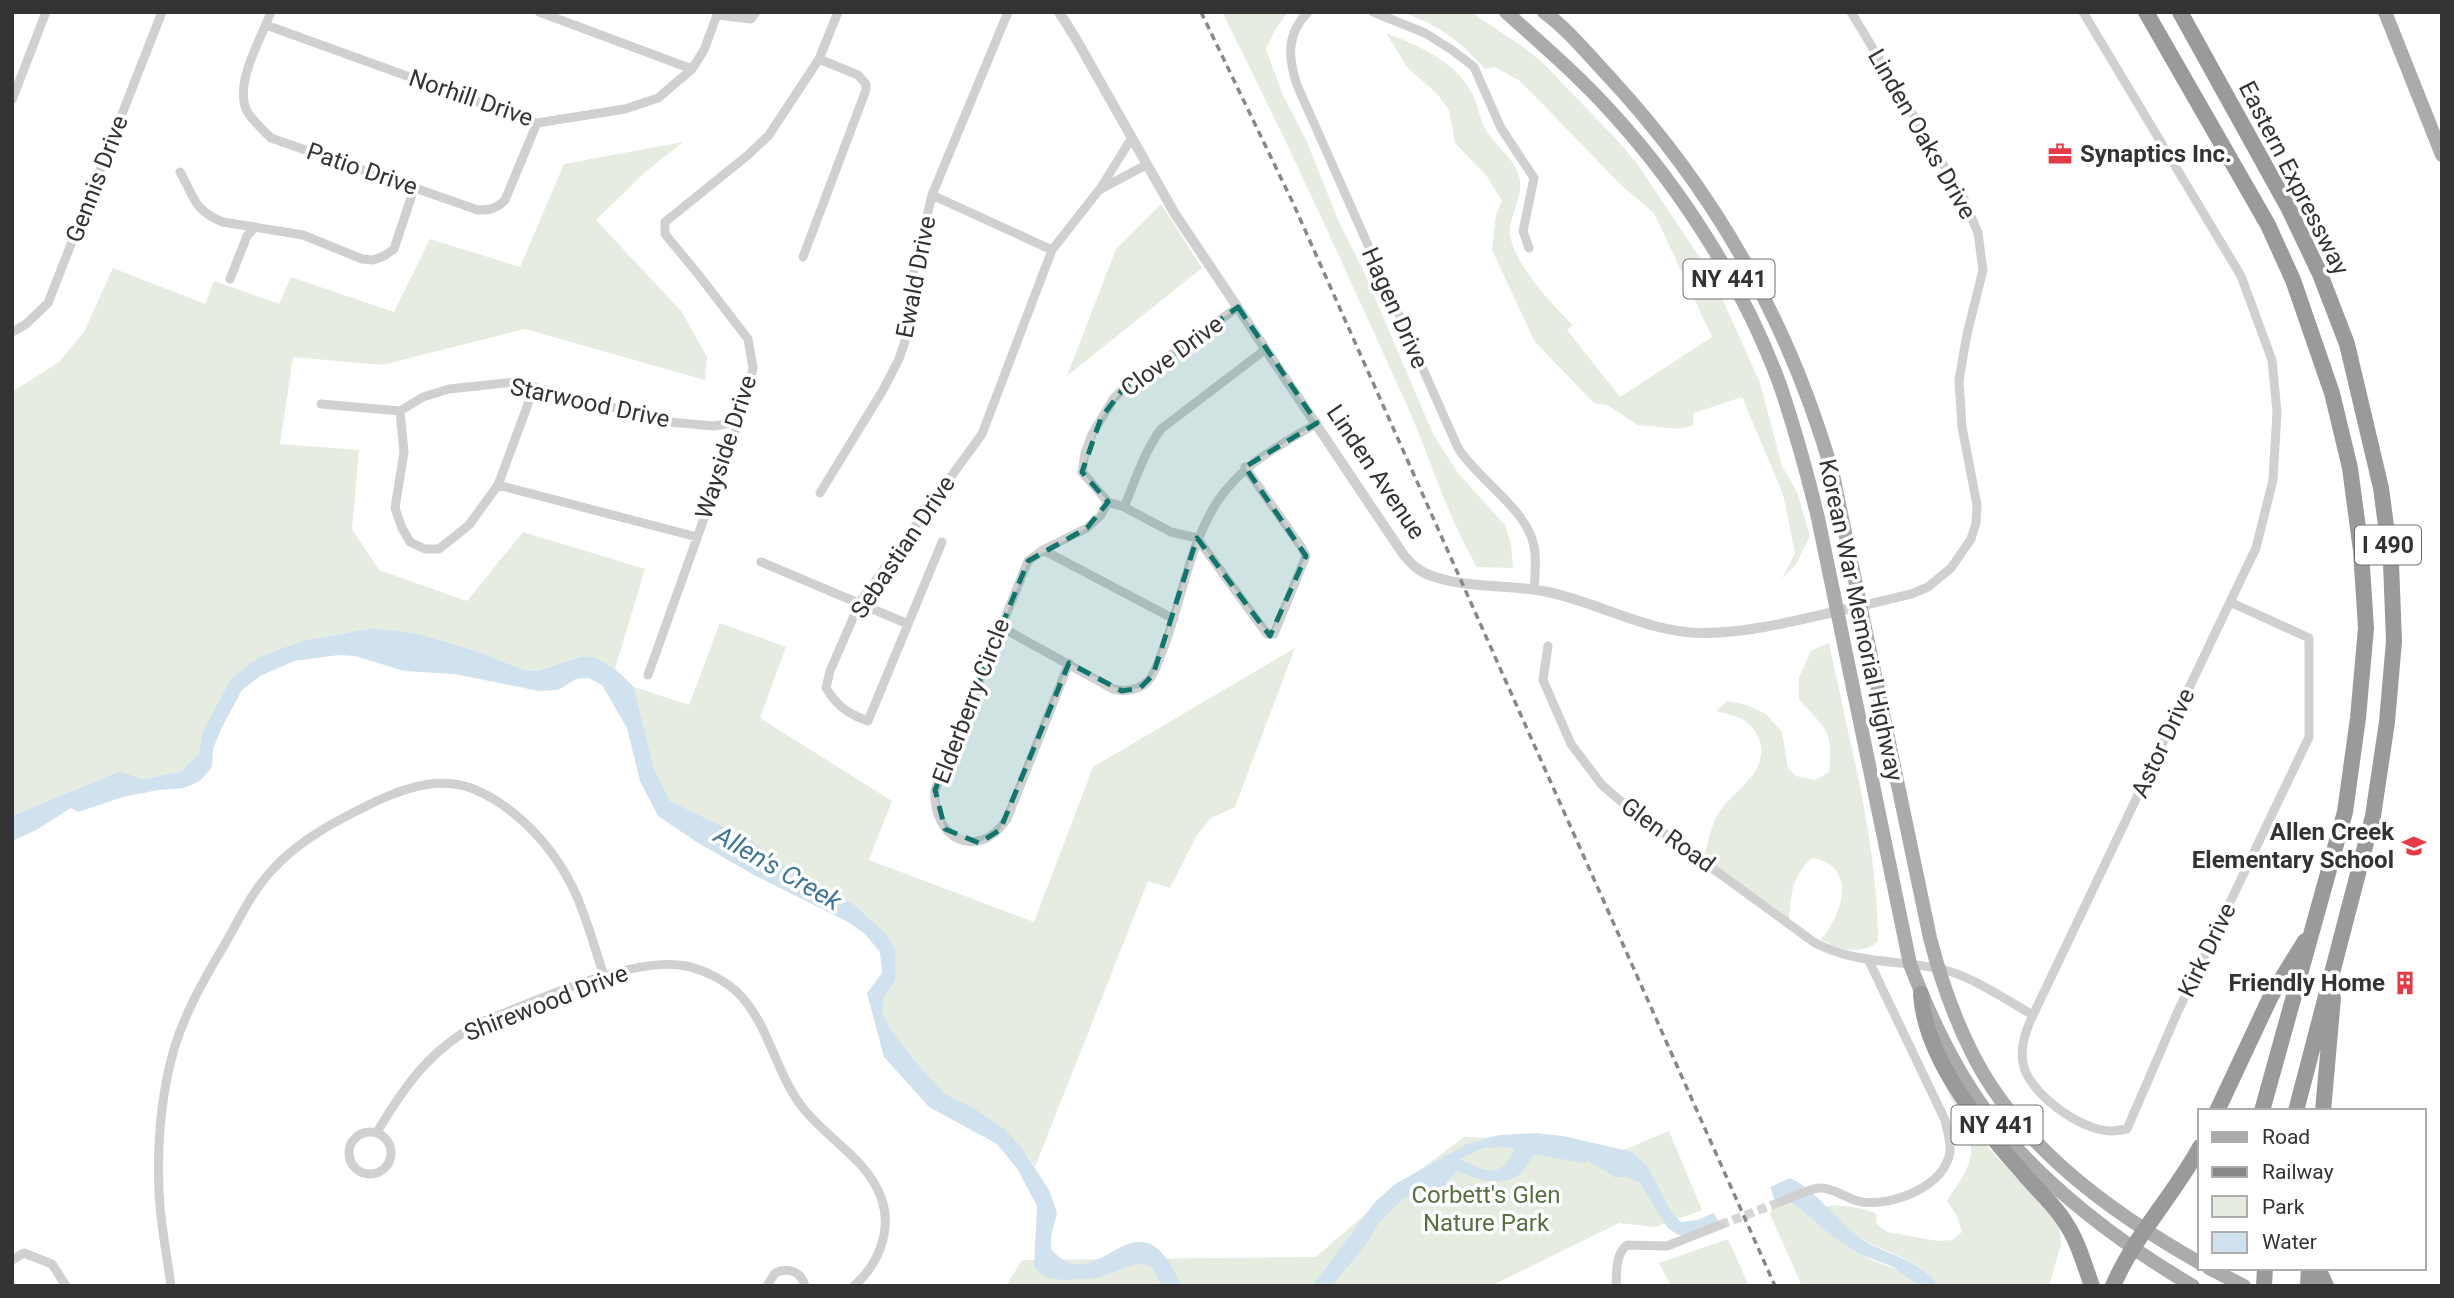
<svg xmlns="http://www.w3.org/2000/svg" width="2454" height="1298" font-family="Roboto,sans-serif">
<rect width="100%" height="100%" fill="#fff"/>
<path fill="#e6ecdf" d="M1222,12H1288L1275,30L1266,49L1282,93L1307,142L1338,220L1364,272L1433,434L1458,473L1505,525L1511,544L1513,568L1477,567C1446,515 1430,456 1405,401C1346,271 1287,140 1222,12Z
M1402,12H1471L1526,49L1543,63L1619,142L1638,165L1712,276L1760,383L1782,466L1797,492L1810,536L1796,564L1782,579L1795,553L1783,494L1742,397L1694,413L1693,425L1679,429L1638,425L1607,405L1594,403L1535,342L1492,250L1496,215L1502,201L1486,175L1455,143L1449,110L1438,95L1407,67L1386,33C1419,46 1454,60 1472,93C1478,104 1479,117 1485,128C1493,145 1514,157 1519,176C1524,195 1512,210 1510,228C1507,257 1553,306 1573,325L1567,330L1620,397L1712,337L1654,213L1622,186L1520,81L1495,67L1485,69C1458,39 1440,26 1402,12Z
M683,142L644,173L596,220L682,312L707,357L705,380L525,329L382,365L293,357L280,444L359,450L352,529L379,570L467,601L523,532L645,569L615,669L595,657L583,656L537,671L524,670L476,651L419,634L373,628L302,641L261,656L202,733L199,754L180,772L142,779L120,771L12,816V392L59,362L84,332L113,268L205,304L214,281L279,304L291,277L394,312L430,239L520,267L564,164Z
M1161,204L1202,268L1067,376L1116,249Z
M720,623L786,647L760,718L892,801L869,860L1034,922L1093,767L1295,648L1235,807L1211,818L1197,835L1170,888L1148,881L1035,1167L1022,1148L975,1110L945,1094L926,1074L894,1034L882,1013L884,998L895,981V949L751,840L670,801L654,769L634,687L689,705Z
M1829,643C1849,741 1878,842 1878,942C1860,955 1839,951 1821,939C1843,914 1858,866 1812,858C1792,875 1791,895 1789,919L1703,858C1708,845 1710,828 1717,816C1731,790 1771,774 1759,739C1752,719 1736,716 1716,711L1727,701L1747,705L1766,714L1782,732L1788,768L1796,776L1815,780L1829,772C1834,728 1825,730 1799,699V678L1811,651Z
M1946,1085L1985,1144L2059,1224L2061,1244L2049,1286H1938C1923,1261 1892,1255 1868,1242C1851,1233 1838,1220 1825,1207C1836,1203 1866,1208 1877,1214L1876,1223L1887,1232L1938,1241L1952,1240L1962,1232L1957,1216L1947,1201C1969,1167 1981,1155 1961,1114C1956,1104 1947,1096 1946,1085Z
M1669,1131L1702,1210L1655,1227L1619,1223L1491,1286H1006L1022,1260L1316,1257L1393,1190L1464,1137L1542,1140L1621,1151Z
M1786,1196C1809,1216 1831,1236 1856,1252C1877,1265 1902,1267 1920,1286H1802L1770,1214L1775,1201Z
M1728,1239L1749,1286H1671L1659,1263Z"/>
<path fill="#cfe2ee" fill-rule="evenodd" d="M373,628L419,634L476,651L524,670L537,671L583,656L595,657L615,669L634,687L654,769L670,801L751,840L784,865L853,904L885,933L895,949V981L884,998L882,1013L894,1034L926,1074L945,1094L975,1109L1004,1129L1022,1148L1049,1190L1057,1213L1051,1237V1249C1057,1256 1065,1263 1074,1264C1083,1266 1094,1261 1101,1258C1111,1253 1121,1246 1131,1243C1158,1235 1173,1266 1181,1286H1162L1152,1267L1139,1263L1097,1278L1063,1280L1045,1277L1034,1267L1037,1206L1018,1170L997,1144L929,1107L884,1057L867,993L882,973L880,952L865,934L848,922L756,876L698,843L658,816L640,781L627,728L602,685L589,678L576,679L558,690L539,691L455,674L404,671L355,656L339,655L294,661L260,676L242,690L222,727L213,749L212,767L200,781L184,788L158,790L123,797L78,812L71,808L36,830L12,841V816L120,771L142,779L180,772L199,754L202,733L231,679L261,656L302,641Z
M1536,1133L1563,1136L1632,1152L1648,1167L1671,1212L1681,1222L1697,1220L1714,1213L1719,1223L1686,1235H1678L1668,1228L1639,1182L1626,1177H1614L1587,1160L1583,1163L1534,1154C1529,1161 1524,1172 1517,1176C1498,1187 1473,1178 1456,1171L1444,1186L1405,1197L1378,1224L1367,1243L1332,1286H1312L1375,1202L1395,1184L1467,1144L1499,1135ZM1504,1147L1515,1148C1501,1181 1485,1171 1459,1159L1484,1148Z
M1790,1178C1815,1188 1839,1225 1865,1241C1889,1256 1922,1260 1938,1286H1920L1891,1266L1859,1254L1831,1235L1786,1197L1775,1201L1770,1187Z"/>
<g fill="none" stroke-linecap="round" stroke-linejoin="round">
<path stroke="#d6d6d6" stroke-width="9" stroke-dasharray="9 4.5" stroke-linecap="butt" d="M1720,1225L1780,1202"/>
<path stroke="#d0d0d0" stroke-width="9" d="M271,12C261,39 232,86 248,113C254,122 263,130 271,138L478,210C490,210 496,209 505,200L537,123
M539,12L692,69
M1308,12C1286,34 1288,58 1297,85L1458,448C1478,480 1527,509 1534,546C1537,560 1535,575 1534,589
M1373,12L1425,33L1452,50L1474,67L1501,128L1534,178L1523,231L1529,248
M1851,12L1964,199L1978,233L1983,270L1967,334L1959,380L1962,427L1977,505L1976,523L1971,539L1951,568L1928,587L1911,594L1861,606
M2083,12L2241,276L2272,360L2277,412L2273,480L2256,548L2230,602L2033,1015C2026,1030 2020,1046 2023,1063C2028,1093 2080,1130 2110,1131C2115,1131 2121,1130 2127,1129L2178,1011L2309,737V638L2230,602
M718,15L751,19L756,12
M266,25L537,123L625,109L658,98L692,69L704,50L718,12
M12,100L46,12
M180,172C195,198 193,210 223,222L303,235L362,259L373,260L384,256L394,249L415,186
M1100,189L1131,139
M932,195L1052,250
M803,257L866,90V84L858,75L819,59
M230,279L247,236L255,227
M12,332L25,325L48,303L162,12
M321,404L400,411L423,397L449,389L515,382L669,422L714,426L738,422
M400,411L404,452L395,508L402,528L410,542L425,549H439L469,525L498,485L534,388
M498,485L697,537
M820,493L883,390L899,359L906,338L910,317L912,279L932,195L1008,12
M1124,507C1135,481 1144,452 1161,429L1266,349
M1197,538L1171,532L1124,507L1108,502L1082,472L1085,453L1092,434L1114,398L1123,389L1238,307
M1197,538L1267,634H1274L1306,556L1302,548L1245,467
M942,542L868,721C848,714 837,706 826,688L830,671L860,602L982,434L1052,250L1099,190L1146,165
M1043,550L1174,619
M761,562L908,624
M1001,627L1113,689C1126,692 1138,691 1148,681C1156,673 1159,658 1164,647C1182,599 1189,546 1217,502C1243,463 1278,447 1317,423
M1548,646L1543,680L1571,744L1602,785L1624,804L1815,943C1859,965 1895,959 1941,969C1974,977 2004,999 2033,1015
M1069,663L1007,819C977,863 932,838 935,790L1028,561L1043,550L1087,528L1101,515L1108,502
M648,675L745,404L753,368L748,339L698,274L665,234V222L748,155L769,135L819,59L838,12
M349 1153a21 21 0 1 1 42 0a21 21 0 1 1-42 0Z
M377,1132C406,1084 431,1048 482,1022C534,1002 633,955 686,966C705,970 727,981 741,996C770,1028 776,1074 803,1108C827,1139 869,1160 882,1200C892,1231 878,1265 854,1286
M1780,1202C1792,1198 1808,1188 1821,1188C1835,1188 1848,1200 1862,1202C1893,1206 1944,1187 1950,1152C1951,1142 1947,1130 1945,1120L1869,961
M12,1260L24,1253L52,1264L66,1286
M171,1286C167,1255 160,1222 159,1191C157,1144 161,1095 174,1049C185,1013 203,981 222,949C238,922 251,892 273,869C302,837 342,818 379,800C410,786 443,776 476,790C517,808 552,846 572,886C586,914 594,946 604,976
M767,1286L775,1273C788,1267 801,1271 805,1286
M1616,1286C1617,1271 1615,1255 1627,1245L1667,1246L1720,1225"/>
<path stroke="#d0d0d0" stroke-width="10" d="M1059,12L1076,39L1175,214L1403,554C1411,564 1419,572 1432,576C1468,589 1510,584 1548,592C1600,603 1649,633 1703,633C1755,633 1809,617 1861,606"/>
<path stroke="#ababab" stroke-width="14" d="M1506,12C1543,45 1581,78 1614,115C1683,191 1745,289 1780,385C1795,429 1807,473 1818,518L1910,964C1930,1017 1957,1074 1992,1119C2044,1186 2121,1244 2193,1286
M1544,12C1569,30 1591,58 1612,80C1716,193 1791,327 1833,475L1930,938C1940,977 1954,1017 1972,1053C2019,1147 2112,1213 2200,1263
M2385,12L2442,155"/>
<path stroke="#9a9a9a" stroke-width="16" d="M2146,12L2268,225L2293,280L2332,393L2350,468L2361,551L2366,628L2358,718L2345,812L2262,1111
M2180,12L2288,207L2320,274L2347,344L2381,488L2391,563L2394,641L2387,722L2373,816L2296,1111
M1921,994C1925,1059 1981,1126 2023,1173C2036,1189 2054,1204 2065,1222C2078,1241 2084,1264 2092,1286
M2217,1111L2271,996L2305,941
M2323,1111L2333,998
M2318,1268L2326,1286
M2113,1286C2134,1236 2174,1195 2200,1147
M2264,1286L2265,1268
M2308,1286L2309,1268"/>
<path stroke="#888" stroke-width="3.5" stroke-dasharray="7 5" stroke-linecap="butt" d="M1201,12L1293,203L1775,1286"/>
<path stroke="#ababab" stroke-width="14" d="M2209,1268L2244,1286"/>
</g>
<path fill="#0f766e" fill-opacity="0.2" stroke="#0f766e" stroke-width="5" stroke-dasharray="14 9" stroke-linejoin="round" d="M1238,307L1317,423L1245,467L1306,556L1270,636L1197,538L1153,675L1140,688L1122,691L1069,663L1000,830L979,843L945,829L935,790L1028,561L1087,528L1108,502L1082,472L1101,418L1123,389Z"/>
<defs>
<g id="office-bare" transform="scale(1.89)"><path d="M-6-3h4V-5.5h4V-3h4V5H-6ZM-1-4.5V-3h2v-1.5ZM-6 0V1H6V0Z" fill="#e63946" stroke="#fff" stroke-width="2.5" paint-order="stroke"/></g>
<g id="school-bare" transform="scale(1.89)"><path d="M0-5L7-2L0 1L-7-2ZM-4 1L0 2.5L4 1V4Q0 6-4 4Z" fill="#e63946" stroke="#fff" stroke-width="2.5" paint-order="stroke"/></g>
<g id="building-bare" transform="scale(1.89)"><path d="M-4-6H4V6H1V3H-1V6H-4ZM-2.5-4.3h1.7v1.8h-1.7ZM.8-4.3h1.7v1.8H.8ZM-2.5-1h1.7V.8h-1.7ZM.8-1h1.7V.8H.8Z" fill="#e63946" stroke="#fff" stroke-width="2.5" paint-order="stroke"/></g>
</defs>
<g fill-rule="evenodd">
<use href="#office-bare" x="2060" y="154"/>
<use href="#school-bare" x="2414" y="846"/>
<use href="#building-bare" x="2405" y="983"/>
</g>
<g text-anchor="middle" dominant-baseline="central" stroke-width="7" stroke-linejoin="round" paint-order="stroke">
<g fill="#fff" stroke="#707070" stroke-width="2">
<rect x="1683.5" y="259.5" width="91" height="39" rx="5"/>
<rect x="2355" y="525.5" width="66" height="39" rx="5"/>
<rect x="1951.5" y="1105.5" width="91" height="39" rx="5"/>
</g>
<g font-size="23" font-weight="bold" fill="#333">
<text x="1729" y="279">NY 441</text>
<text x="2388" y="545">I 490</text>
<text x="1997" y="1125">NY 441</text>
</g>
<g font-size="24" fill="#333" stroke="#fff">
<text transform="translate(471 98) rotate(19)">Norhill Drive</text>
<text transform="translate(1922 134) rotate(60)">Linden Oaks Drive</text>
<text transform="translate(362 169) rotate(19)">Patio Drive</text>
<text transform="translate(2294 178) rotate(63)">Eastern Expressway</text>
<text transform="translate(97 179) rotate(-69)">Gennis Drive</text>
<text transform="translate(916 277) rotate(-79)">Ewald Drive</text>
<text transform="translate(1395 308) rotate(66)">Hagen Drive</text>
<text transform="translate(1172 356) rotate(-36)">Clove Drive</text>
<text transform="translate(590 403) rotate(12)">Starwood Drive</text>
<text transform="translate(726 447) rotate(-72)">Wayside Drive</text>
<text transform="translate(1376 472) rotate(56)">Linden Avenue</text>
<text transform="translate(903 547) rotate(-56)">Sebastian Drive</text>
<text transform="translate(1861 620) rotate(78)">Korean War Memorial Highway</text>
<text transform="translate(971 701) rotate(-69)">Elderberry Circle</text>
<text transform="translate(2163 743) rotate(-65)">Astor Drive</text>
<text transform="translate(1668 835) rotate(36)">Glen Road</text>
<text transform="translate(2207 950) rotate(-64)">Kirk Drive</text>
<text transform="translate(546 1003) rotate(-21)">Shirewood Drive</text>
</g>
<g font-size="24" font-weight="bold" fill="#333" stroke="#fff" text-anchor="end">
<text x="2080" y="154" text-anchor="start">Synaptics Inc.</text>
<text x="2394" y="832">Allen Creek<tspan x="2394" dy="28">Elementary School</tspan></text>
<text x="2385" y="983">Friendly Home</text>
</g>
<g font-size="24" fill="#56703f" stroke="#fff">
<text x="1486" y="1195">Corbett's Glen<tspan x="1486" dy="28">Nature Park</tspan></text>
</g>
<g font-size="26" font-style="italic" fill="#3f7597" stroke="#fff">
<text transform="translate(778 868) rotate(30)">Allen's Creek</text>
</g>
</g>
<rect width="2454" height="1298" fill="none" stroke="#333333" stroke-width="28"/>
<rect x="2198" y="1109" width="228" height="161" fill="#ffffff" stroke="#adadad" stroke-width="2"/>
<rect x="2212" y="1132" width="35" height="10" fill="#ababab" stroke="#adadad" stroke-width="2"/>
<text x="2262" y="1144" font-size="21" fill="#333333">Road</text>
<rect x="2212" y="1167" width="35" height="10" fill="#888888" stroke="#adadad" stroke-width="2"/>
<text x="2262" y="1179" font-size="21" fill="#333333">Railway</text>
<rect x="2212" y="1196" width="35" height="21" fill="#e6ecdf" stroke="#adadad" stroke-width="2"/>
<text x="2262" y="1214" font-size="21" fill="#333333">Park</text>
<rect x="2212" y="1232" width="35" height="21" fill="#cfe2ee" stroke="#adadad" stroke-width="2"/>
<text x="2262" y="1249" font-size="21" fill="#333333">Water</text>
</svg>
